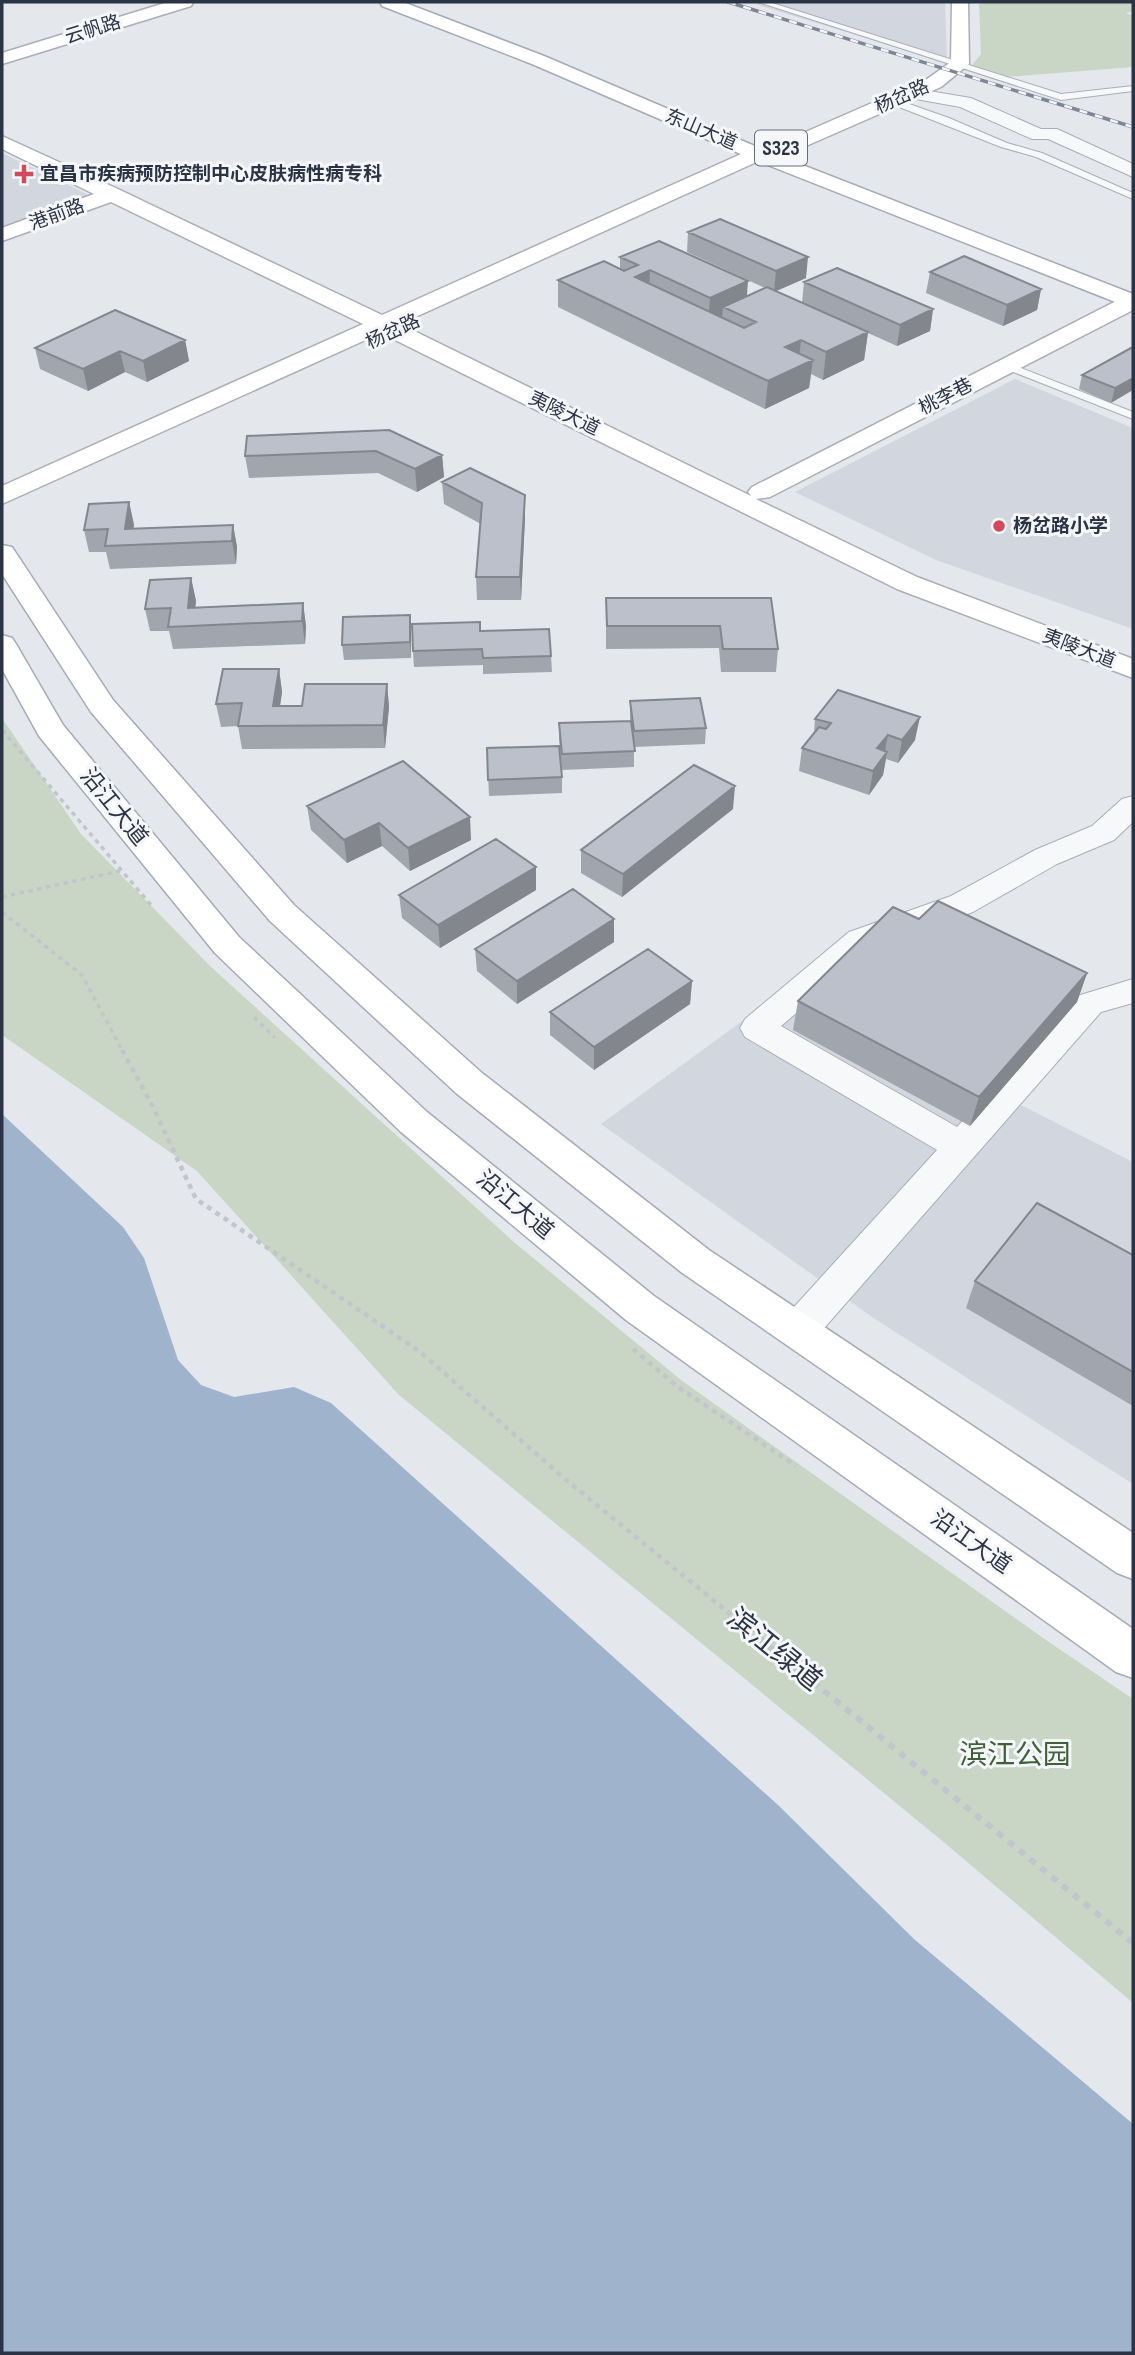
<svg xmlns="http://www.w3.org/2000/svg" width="1135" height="2355" font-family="'Sofia Sans Condensed','Noto Sans SC',sans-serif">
<rect width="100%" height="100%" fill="#e4e7ec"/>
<path fill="#d2d6de" d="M764,2H945L947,63L755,4Z
M2,153L89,195L2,228Z
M1015,379L1133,428V629L936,560L795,492Z
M789,987L1133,1162V1484L872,1317L601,1124Z"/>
<path fill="#c9d6c5" d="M979,2H1133V11L1126,13L1133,16V67L994,78L969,69L981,54Z
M2,718L81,834L210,966L515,1243L681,1380L1043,1638L1133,1699V2003L946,1844L399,1395L197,1171L2,1035Z"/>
<path fill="#9fb4cc" d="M2,1114L123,1227L144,1258L178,1360L201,1385L234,1397L294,1387L331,1403L778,1805L914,1939L1133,2124V2353H2Z"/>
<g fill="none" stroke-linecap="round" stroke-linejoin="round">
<g stroke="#a9aeb7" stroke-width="2">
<path id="lane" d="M758,2H769L1061,94L1133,86V91L1061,100Z
M892,98L949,118L1007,143L1042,153L1133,193V199L1036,157L1001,147L889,103Z
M1003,364H1011L1133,412V419L1003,368Z"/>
</g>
<g stroke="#a9aeb7" stroke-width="2">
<path id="street" d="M911,88L971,98L1041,129H1057L1133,164V177L1048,139H1032L960,107L905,97L902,93Z
M1133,796V822L1114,840L1057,864L973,912L873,948L781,1026L957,1127L1077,996L1133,979V1003L1101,1012L812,1342L798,1346L784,1342L778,1330L784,1318L937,1150L745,1037L740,1028L745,1019L849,932L951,896L1035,850L1092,826L1122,799Z"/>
</g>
<g stroke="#a9aeb7" stroke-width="3">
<path id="secondary" d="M168,2H193L191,6L2,64V53Z
M952,2H968L969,64L941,87L790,153L763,159L400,324L751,496L748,492L752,487L1124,297L1133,296V310L770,497L756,499L917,577L1133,659V678L897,589L381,333L2,504V486L363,324L111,202L2,241V228L94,194L2,149V136L120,190L382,315L750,150L778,144L927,79L951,62Z"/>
</g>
<g stroke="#a3abb8" stroke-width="3">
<path id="primary" d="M380,2H403L544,56L764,150L1133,294V309L750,158L532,64L382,6Z
M2,545L12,547L113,700L294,905L482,1073L709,1250L1133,1533V1579L1117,1573L681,1272L456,1093L270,921L91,712L2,574Z
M2,635L12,638L16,644L63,725L239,937L427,1112L654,1296L1133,1629V1678L1116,1672L626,1320L401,1132L215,953L39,736L2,669Z"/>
</g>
<path stroke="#c2c5cb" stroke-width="3.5" stroke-dasharray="4.5 4.5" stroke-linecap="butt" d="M2,730L151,905
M2,897L120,871
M2,912L82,975L123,1052
M254,1017L275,1038"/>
<path stroke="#c2c5cb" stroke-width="4.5" stroke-dasharray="5 5" stroke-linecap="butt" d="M122,1050L153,1107L196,1199L419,1351L565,1479L740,1622
M633,1349L678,1387L796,1466"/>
<path stroke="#c2c5cb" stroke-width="6" stroke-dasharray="7 7" stroke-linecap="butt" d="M737,1620L1133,1943"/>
<use href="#lane" fill="#f7f8fa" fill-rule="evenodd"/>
<use href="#street" fill="#f7f8fa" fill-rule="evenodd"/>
<use href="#secondary" fill="#fff" fill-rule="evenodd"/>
<use href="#primary" fill="#fff" fill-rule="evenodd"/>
<g stroke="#7d8696" stroke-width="3.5">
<path id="rail" d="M728,2L1133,127"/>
</g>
<use href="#rail" stroke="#f4f6f9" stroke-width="2.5" stroke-dasharray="8" stroke-linecap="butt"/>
</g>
<path fill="#a1a5ae" d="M688,232L806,278L776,291L802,303L804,282L933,309L930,331L897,346L868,333L864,360L823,380L811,374L809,388L765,409L558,307V280L620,269V257L747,296L765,288L687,252Z
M930,272L1041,289L1037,310L1003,326L926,293Z
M185,340L189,361L147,382L125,372L88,391L40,369L35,348Z
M1133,349L1111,403L1079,389L1082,375Z
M247,436L442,455L444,477L417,492L378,473L249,478L245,456Z
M442,482L525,495V518L521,600H477L476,577L481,524L444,504Z
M129,502L134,525L133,529L233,525L237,547L236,564L110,569L106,552H89L84,530Z
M191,578L196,601L195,608L303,603L306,626L305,644L173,649L169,631H150L145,609Z
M606,598H771L778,649L776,672H721L719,648L606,649Z
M411,631V658L344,660L342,645Z
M480,631L551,656L552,672L483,674V665L414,667L413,651Z
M279,669L282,692L280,706H302L387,684L389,707L385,748L242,749L238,726L221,727L216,704Z
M630,701L706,728L705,744L634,747V767L562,770L559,739V723L630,721Z
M815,719L915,740L898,763L886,759L883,775L869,795L799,771L802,748L814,733Z
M487,748L562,777V793L489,796Z
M307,806L471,840L410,871L382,846L347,863L311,830Z
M733,809L622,897L581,873V850Z
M536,867V890L440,948L402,918L399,895Z
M919,919L1087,973L1077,1002L970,1126L793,1030L798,1001Z
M614,942L517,1004L477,971L475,949Z
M692,981L690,1004L594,1070L550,1035V1012Z
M1133,1255V1406L966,1308L975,1281Z"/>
<path fill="#83868d" d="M808,257L806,278L774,292L776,271Z
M650,270L649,297L635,277Z
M748,281L746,308L723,307L722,319L708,325L710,298Z
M1041,289L1037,310L1003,326L1007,305Z
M933,309L930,331L897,346L900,325Z
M868,332L864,360L823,380L826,352Z
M185,340L189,361L147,382L143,361Z
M801,340L798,367L813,360L809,388L765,409L768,381L785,347Z
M120,351L125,372L88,391L83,369Z
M1133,378V390L1111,403L1115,388Z
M442,455L444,477L417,492L415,469Z
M525,495V518L521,600L520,577Z
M129,502L134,525L130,545L125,529Z
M233,525L237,547L236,564L232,541Z
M191,578L196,601L193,626L188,608Z
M303,603L306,626L305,644L302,621Z
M410,615L411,631V658L410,642Z
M279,669L282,692L277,726L273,706Z
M387,684L389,707L385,748L383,725Z
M920,717L915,740L898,763L902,740Z
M888,735L884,756L887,752L883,775L869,795L877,748Z
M735,786L733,809L622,897L623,874Z
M470,817L471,840L410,871L408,848Z
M379,823L382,846L347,863L344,840Z
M536,867V890L440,948L438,925Z
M614,919V942L517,1004V981Z
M1087,973L1077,1002L970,1126L979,1097Z
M692,981L690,1004L594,1070V1047Z"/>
<path fill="#bbc0ca" stroke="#83868d" stroke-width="2" d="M720,219L808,257L776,271L688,232Z
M659,241L748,281L710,298L650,270L635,277L744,328L756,322L723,307L767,287L868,332L826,352L801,340L785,347L813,360L768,381L558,280L604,261L624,271L638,265L620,257Z
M964,256L1041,289L1007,305L930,272Z
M837,268L933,309L900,325L804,282Z
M115,310L185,340L143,361L120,351L83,369L35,348Z
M1131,348L1133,349V378L1115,388L1082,375Z
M389,430L442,455L415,469L376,451L245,456L247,436Z
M470,468L525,495L520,577H476L482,503L442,482Z
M129,502L125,529L233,525L232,541L105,546L108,529L84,530L89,504Z
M191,578L188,608L303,603L302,621L168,627L171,608L145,609L150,580Z
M606,598H771L778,649H723L720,626H607Z
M410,615V642L342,645L343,617Z
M480,622V631L549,629L551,656L483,658L482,649L413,651L412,624Z
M223,669H279L273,706H302L305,684H387L383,725L238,726L242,703L216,704Z
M838,690L920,717L902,740L888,735L877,748L887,752L873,771L802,748L819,727L826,729L831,723L815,719Z
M700,698L706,728L634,731L630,701Z
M631,721L635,751L562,754L559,723Z
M559,746L562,777L488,780L487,748Z
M403,761L470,817L408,848L379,823L344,840L307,806Z
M694,765L735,786L623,874L581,850Z
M496,839L536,867L438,925L399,895Z
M573,889L614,919L517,981L475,949Z
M938,901L1087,973L979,1097L798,1001L893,907L919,919Z
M648,949L692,981L594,1047L550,1012Z
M1037,1203L1133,1255V1372L975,1281Z"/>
<g fill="#d1495b" stroke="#f4f6f9" stroke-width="2.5">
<path d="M20.5 163.5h7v7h7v7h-7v7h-7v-7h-7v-7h7z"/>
<circle cx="999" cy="526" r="7"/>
</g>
<g text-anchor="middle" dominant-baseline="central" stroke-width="6" stroke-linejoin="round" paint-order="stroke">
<g font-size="19" fill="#2b3445" stroke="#f4f6f9">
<text transform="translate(93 30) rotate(-17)">云帆路</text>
<text transform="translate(902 97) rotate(-24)">杨岔路</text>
<text transform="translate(701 130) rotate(23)">东山大道</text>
<text transform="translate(57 215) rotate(-20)">港前路</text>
<text transform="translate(393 332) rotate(-25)">杨岔路</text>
<text transform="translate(946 397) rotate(-27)">桃李巷</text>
<text transform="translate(564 414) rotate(26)">夷陵大道</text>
<text transform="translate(1079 649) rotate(21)">夷陵大道</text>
</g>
<g font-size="19" font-weight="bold" fill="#2b3445" stroke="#f4f6f9" text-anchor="start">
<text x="40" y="174">宜昌市疾病预防控制中心皮肤病性病专科</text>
<text x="1013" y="526">杨岔路小学</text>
</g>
<rect fill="#f4f6f9" stroke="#676e7b" stroke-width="2" x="755" y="130.5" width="52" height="35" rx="5"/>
<g font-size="21" font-weight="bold" fill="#2b3445">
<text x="781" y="148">S323</text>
</g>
<g font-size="23" fill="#2b3445" stroke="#f4f6f9">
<text transform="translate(114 807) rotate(51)">沿江大道</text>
<text transform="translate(515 1205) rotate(40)">沿江大道</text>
<text transform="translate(971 1542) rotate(35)">沿江大道</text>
</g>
<g font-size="28" fill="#2b3445" stroke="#f4f6f9">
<text transform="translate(774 1650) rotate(39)">滨江绿道</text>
</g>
<g font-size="28" fill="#3f6138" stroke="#f4f6f9">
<text x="1015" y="1755">滨江公园</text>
</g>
</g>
<rect width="1135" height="2355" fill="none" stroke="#2b3445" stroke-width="7"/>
</svg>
